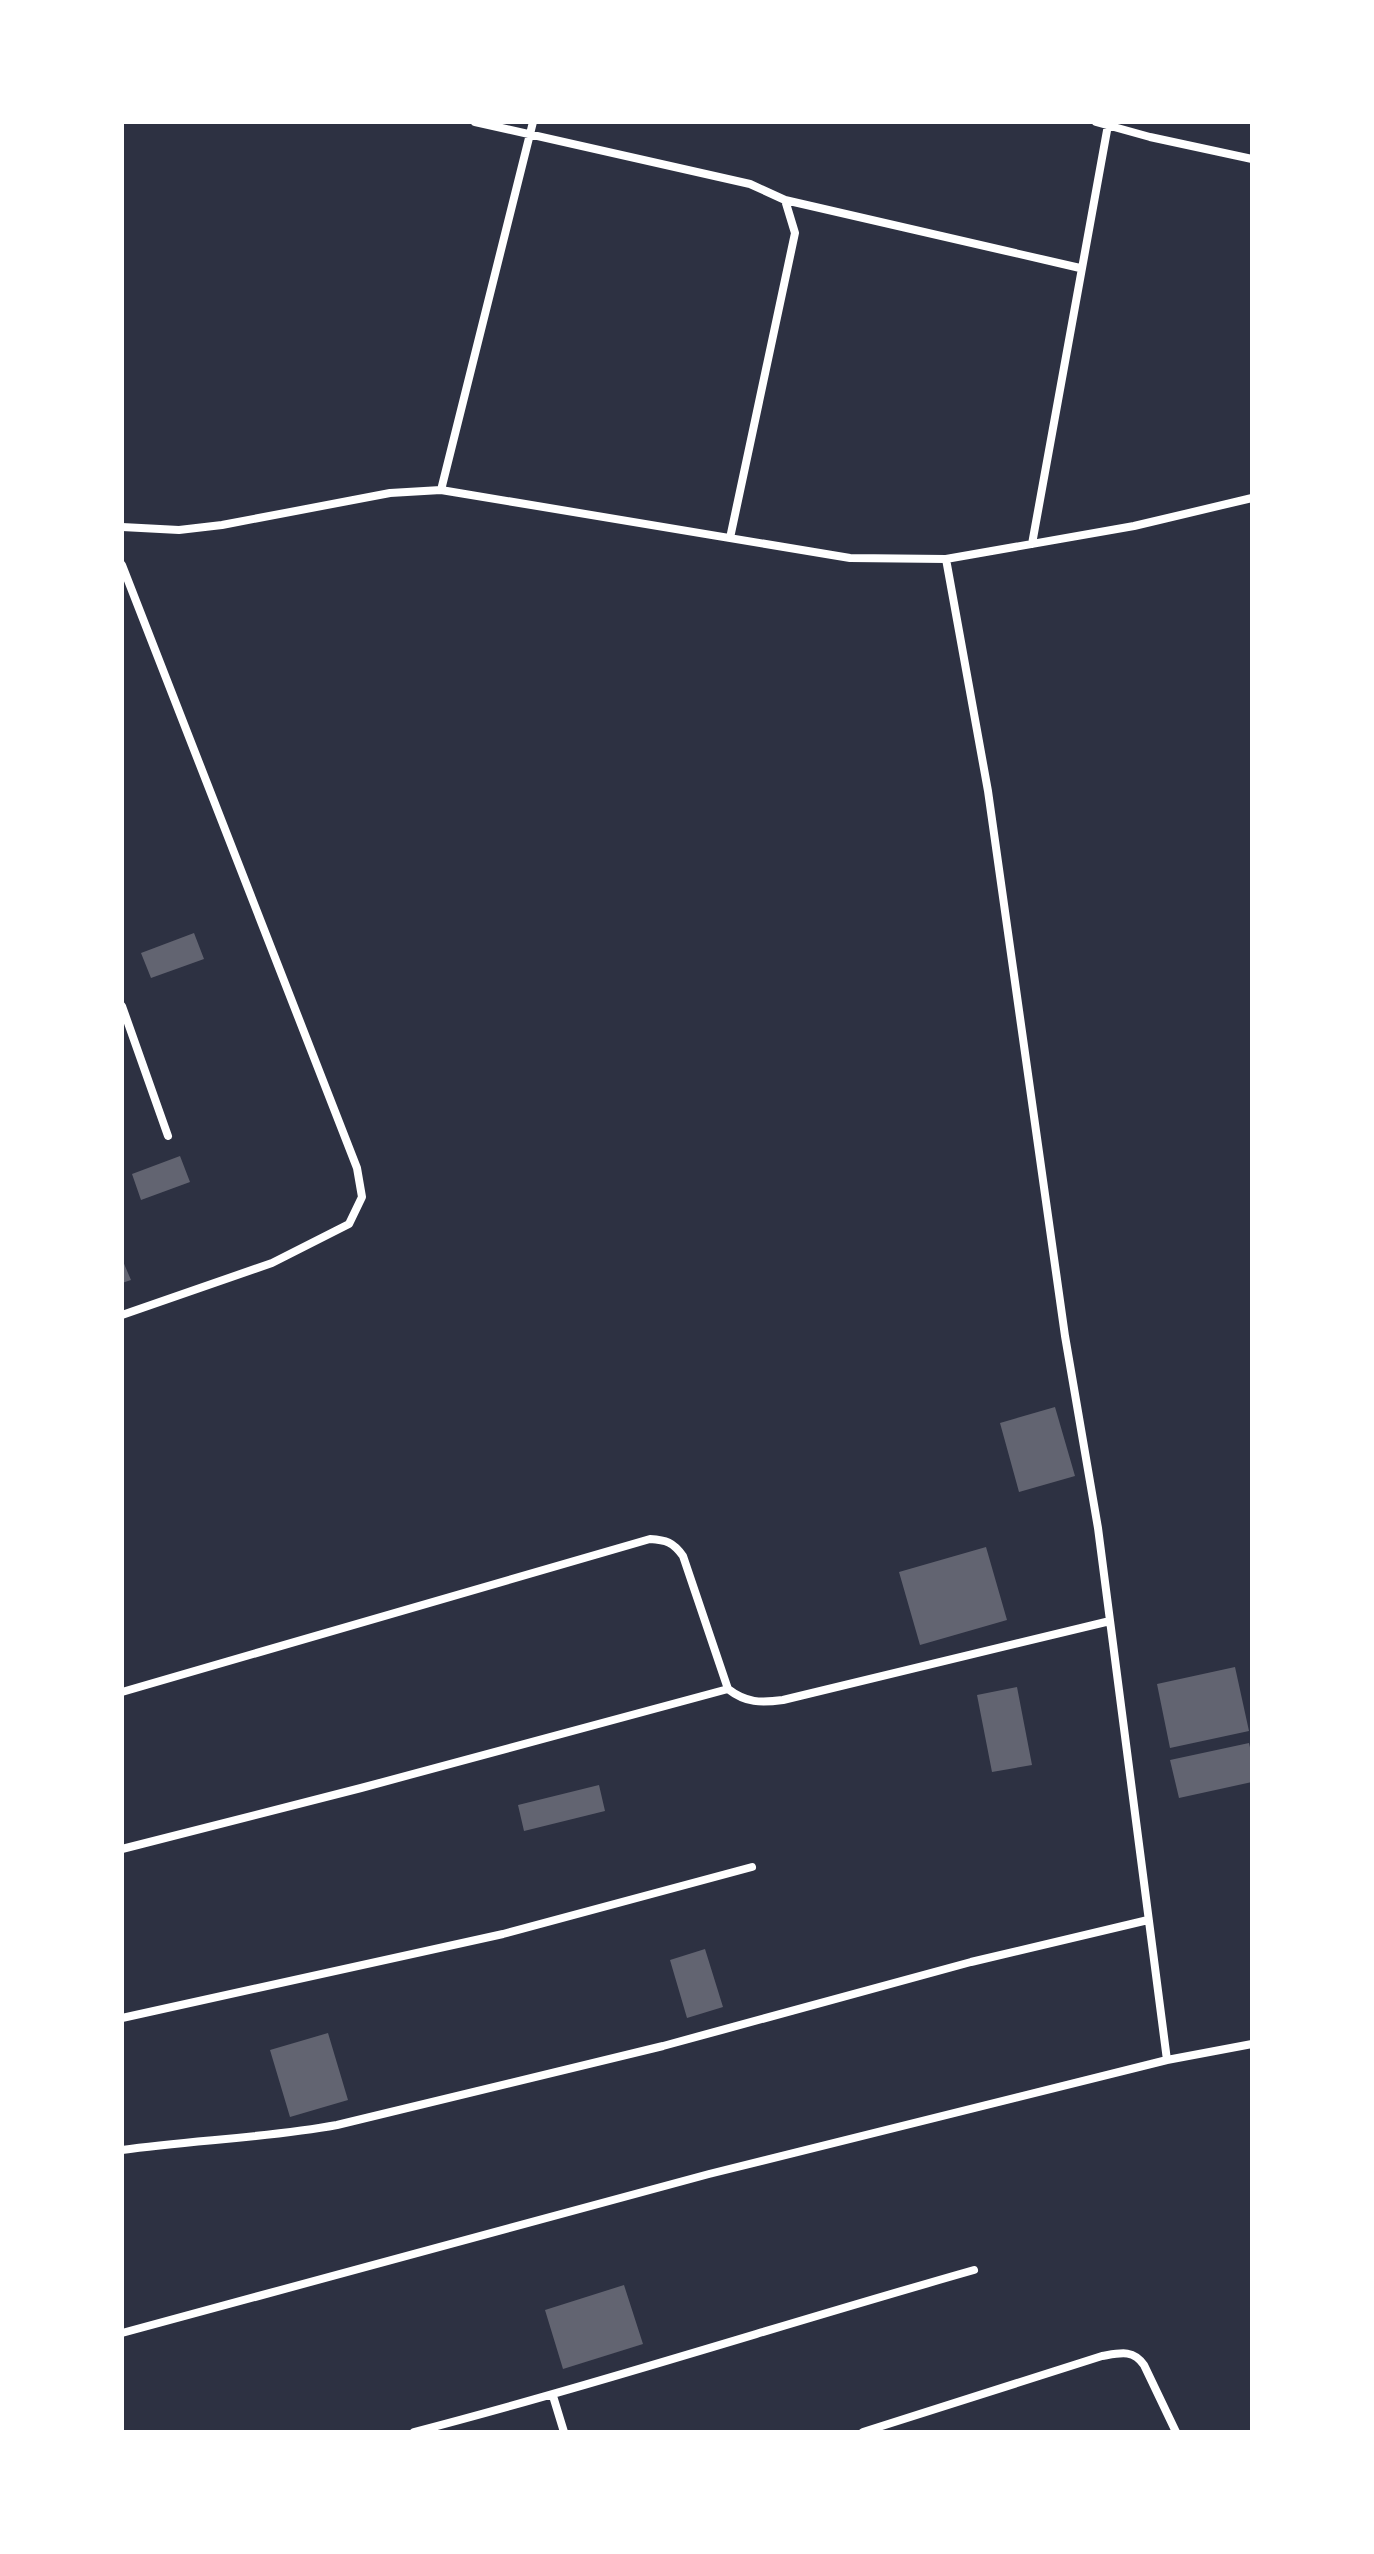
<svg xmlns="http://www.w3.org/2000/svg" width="1374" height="2554" font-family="Raleway,sans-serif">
<rect width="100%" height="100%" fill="#2d3142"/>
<path fill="#626471" d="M194,933L204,959L151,978L141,953Z
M180,1156L190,1182L141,1200L132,1174Z
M122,1259L131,1280L122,1283Z
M1055,1407L1075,1476L1019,1492L1000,1423Z
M986,1547L1007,1620L920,1645L899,1572Z
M1235,1667L1249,1731L1170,1748L1157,1684Z
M1017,1687L1032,1765L992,1772L977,1695Z
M1249,1743L1252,1756V1782L1179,1798L1170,1760Z
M599,1785L605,1811L524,1831L518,1805Z
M705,1949L723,2007L687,2018L670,1960Z
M328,2033L348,2100L290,2117L270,2050Z
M624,2285L643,2344L563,2369L545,2310Z"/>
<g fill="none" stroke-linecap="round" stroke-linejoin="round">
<path stroke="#fff" stroke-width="8" d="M475,122L750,184L785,200L795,233L730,538
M1096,122L1150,137L1252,159
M785,200L1080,268
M441,490L533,122
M122,527L179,530L222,525L390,493L441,490L850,558L946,559L1134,526L1252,498
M1032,544L1108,125
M946,559L988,791L1065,1336L1098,1528L1167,2060
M122,565L357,1168L362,1197L349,1224L272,1263L122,1315
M122,1006L168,1136
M122,1692L650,1539C666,1540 673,1542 683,1556L728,1689C746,1703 761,1703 783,1700L1110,1621
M122,1849L361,1788L728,1689
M122,2018L503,1934L752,1867
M122,2150C194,2140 266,2138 337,2125L663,2046L971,1962L1148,1920
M122,2333L709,2174L1167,2060L1252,2044
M553,2396L564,2432
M414,2432C602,2383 787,2323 974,2270
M863,2432L1102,2356C1120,2353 1133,2349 1144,2365L1176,2432"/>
</g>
<rect width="1374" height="2554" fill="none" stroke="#ffffff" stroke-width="248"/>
</svg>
